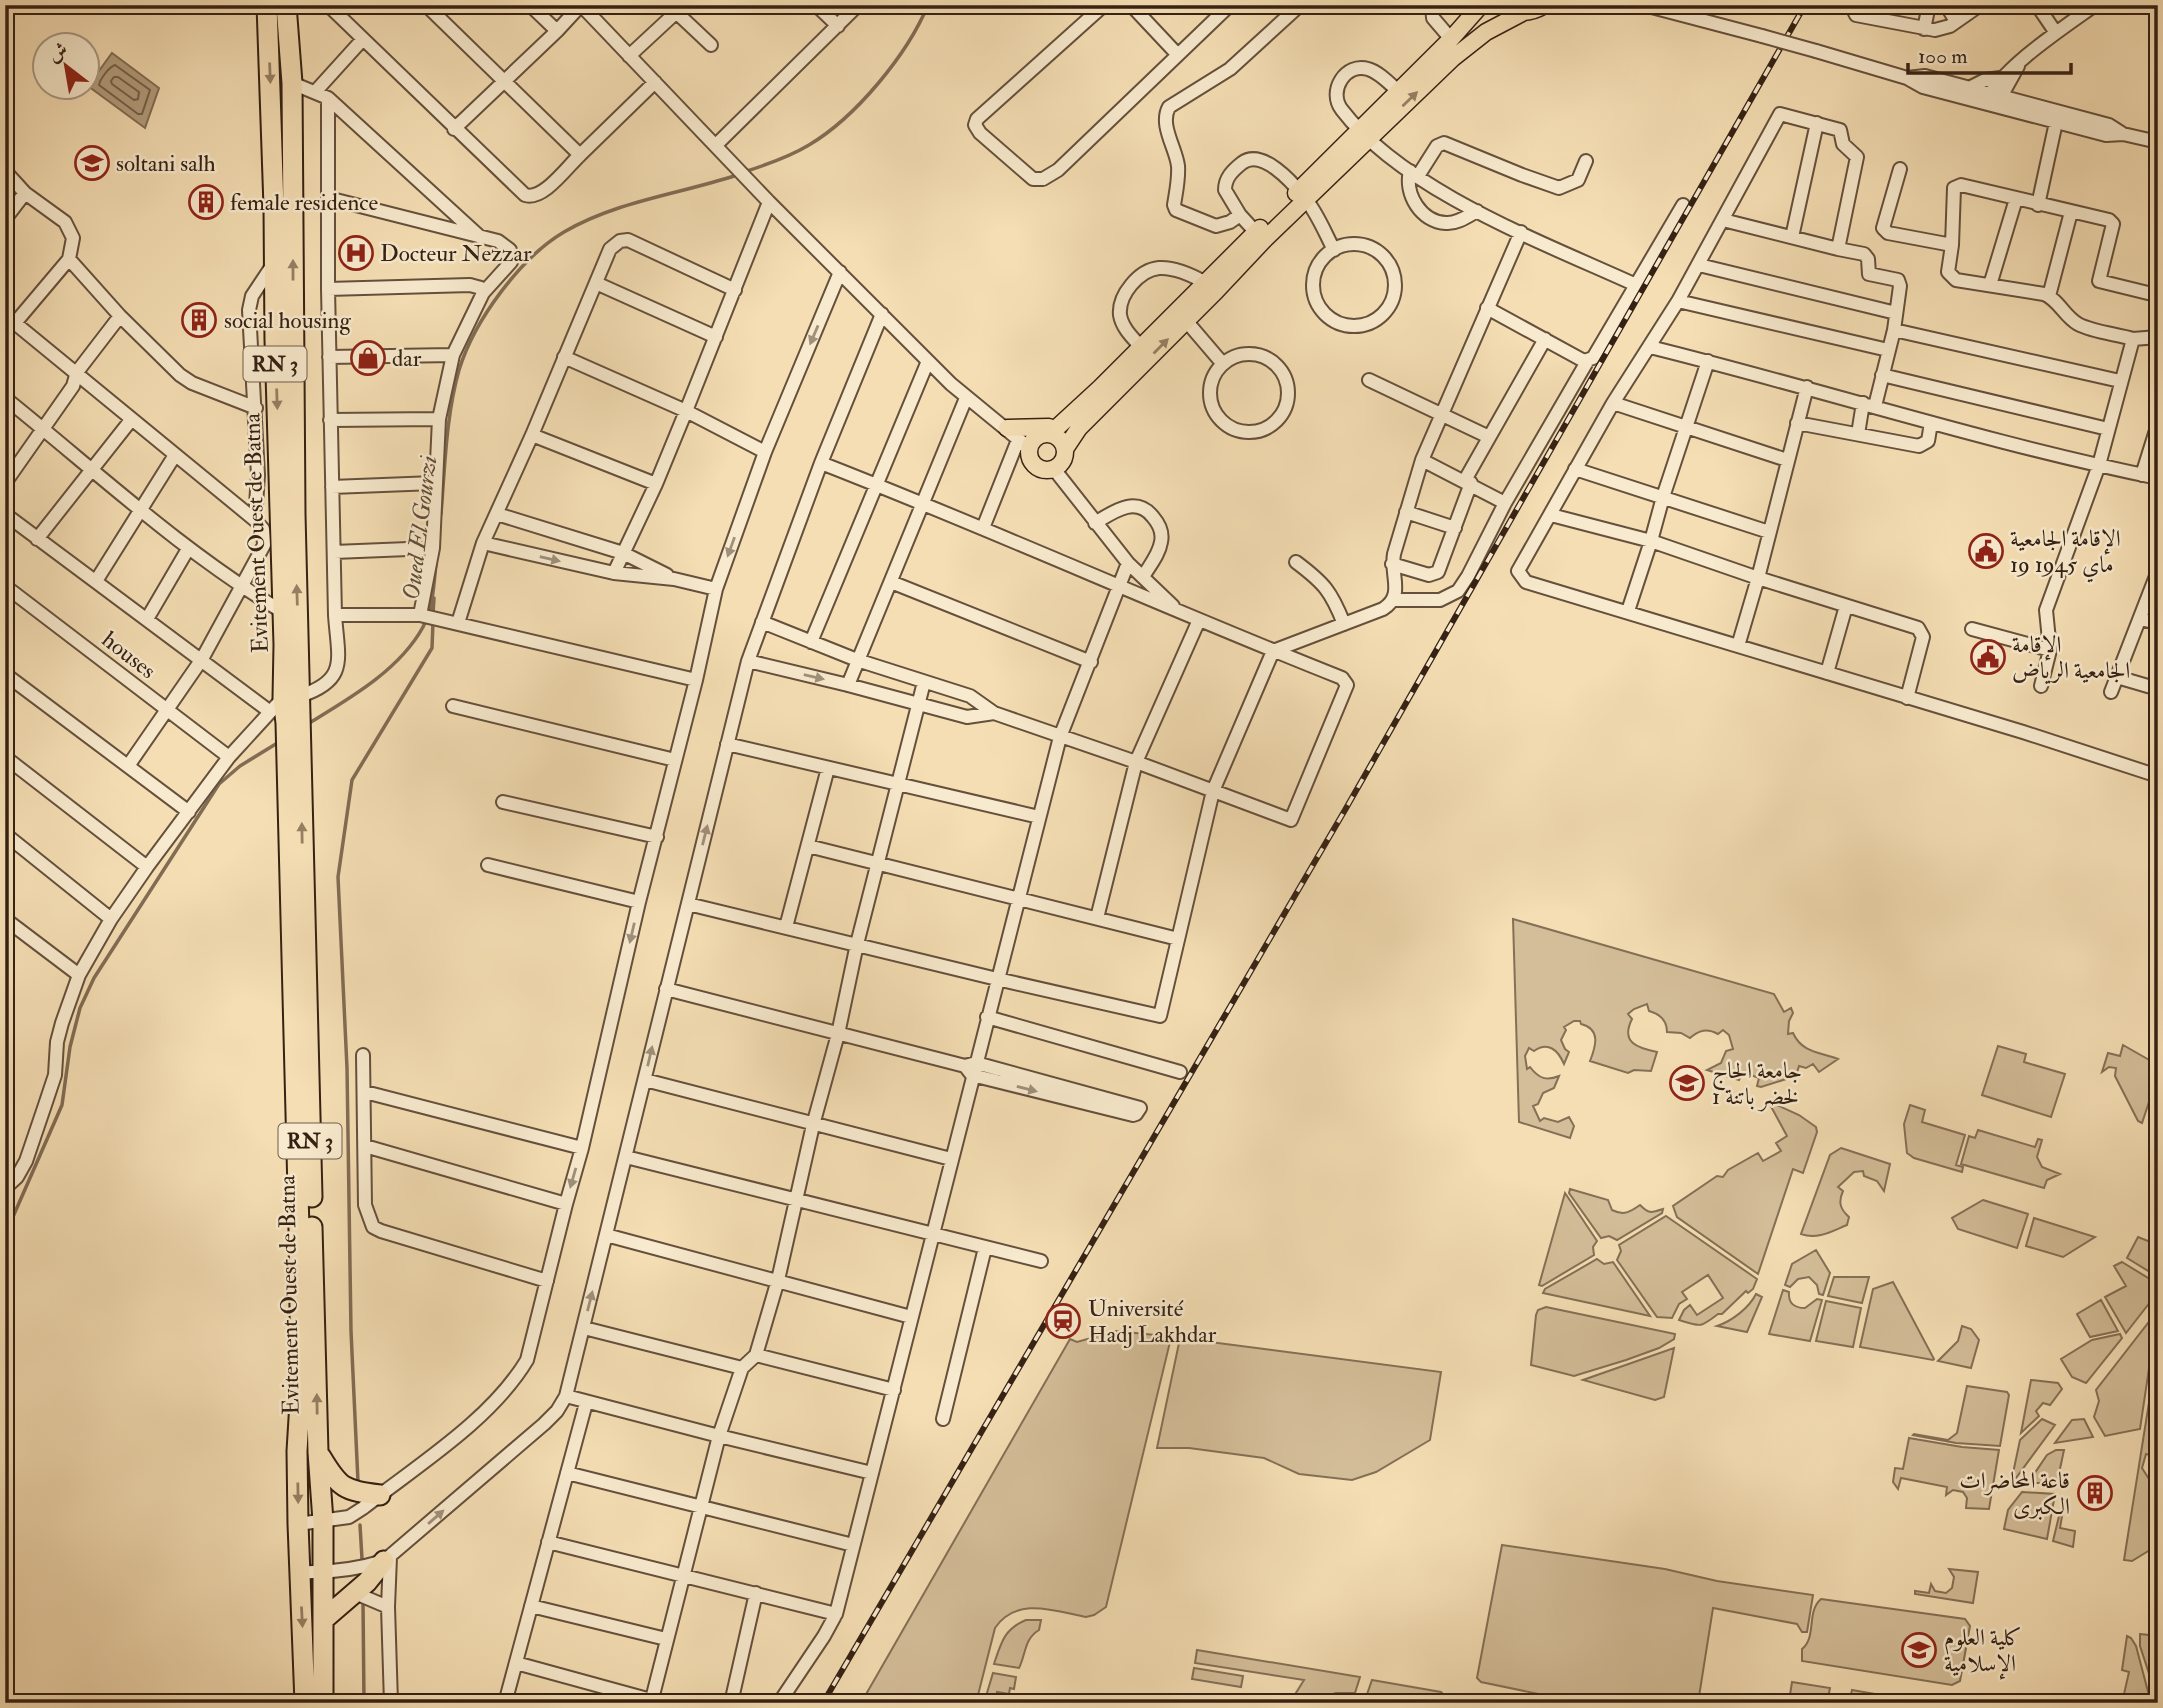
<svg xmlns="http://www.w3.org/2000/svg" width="2163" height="1708" font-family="'IM FELL Double Pica',Amiri,serif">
<rect width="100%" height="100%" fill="#f5deb4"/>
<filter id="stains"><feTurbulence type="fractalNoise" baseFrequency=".00286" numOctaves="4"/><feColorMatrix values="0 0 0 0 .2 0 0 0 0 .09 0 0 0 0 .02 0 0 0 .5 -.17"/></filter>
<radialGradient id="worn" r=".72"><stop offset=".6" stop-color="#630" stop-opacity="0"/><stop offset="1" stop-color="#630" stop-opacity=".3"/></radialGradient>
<path fill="#d4be99" stroke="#847056" stroke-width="2" d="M1513,919L1774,994L1784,1012L1791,1008L1793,1013L1789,1021L1788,1034L1793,1033C1802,1053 1820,1052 1838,1059L1819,1072L1813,1064L1806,1068L1799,1066L1796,1076L1761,1087L1757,1086L1759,1078L1743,1072L1739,1080L1707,1070L1721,1063L1726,1051L1733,1049L1729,1035L1723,1030L1718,1034C1707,1028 1699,1030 1690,1038L1681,1033L1667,1032C1667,1020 1660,1014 1649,1011L1647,1004L1634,1009L1628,1014L1632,1019C1620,1043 1638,1048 1657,1052L1651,1071L1634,1070L1628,1073L1590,1061C1596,1046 1601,1029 1581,1024L1580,1021H1574L1564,1027L1566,1030L1561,1040L1565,1049L1569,1052L1564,1064C1558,1050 1548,1041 1534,1051L1529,1048L1525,1056L1527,1069L1530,1067C1539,1079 1547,1081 1559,1076L1554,1088L1543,1093L1538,1104L1533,1106L1540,1121L1544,1118L1558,1122L1569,1117L1574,1126L1570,1138L1519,1122Z
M2123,1045L2158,1065V1095L2152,1093L2142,1123L2138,1121L2115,1076L2116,1068L2109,1067L2102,1072L2108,1053L2120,1056Z
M1998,1046L2026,1054L2024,1062L2065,1074L2051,1117L1982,1095Z
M1768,1101L1799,1115L1816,1127L1817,1132L1803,1173L1793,1169L1758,1274L1677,1217L1673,1206L1717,1176L1723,1177L1728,1170L1758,1153L1763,1161L1781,1151L1776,1143L1787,1136Z
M1910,1105L1925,1110L1922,1122L1965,1135L1956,1165L1963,1167L1962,1172L1914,1158L1907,1153L1904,1124Z
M1978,1130L2035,1147L2038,1139L2042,1140L2037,1157L2042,1167L2060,1174L2047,1180L2044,1188L1961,1164L1969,1136L1975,1138Z
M1841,1148L1890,1164L1884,1191L1877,1181L1864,1176L1863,1171L1854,1172L1838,1187L1843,1191C1838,1202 1840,1209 1849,1217L1847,1225C1832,1231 1818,1240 1801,1234L1830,1155Z
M1570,1189L1608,1200L1612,1210C1624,1216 1630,1212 1640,1205C1649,1214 1651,1213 1663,1209L1662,1213L1617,1240L1609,1236L1601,1238L1569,1193Z
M1565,1193L1597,1241L1593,1247L1594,1255L1542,1286L1539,1285Z
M1983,1200L2028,1214L2017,1248L1958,1229L1952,1218Z
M1666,1216L1757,1279L1753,1289L1748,1293L1746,1291L1722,1314H1718C1700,1328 1701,1327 1679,1320L1684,1310L1690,1305L1697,1315L1723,1298L1708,1275L1682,1292L1687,1299L1679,1304L1672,1318L1657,1317L1617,1260L1621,1251L1619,1245Z
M2034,1218L2095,1237L2063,1257L2026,1246Z
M2138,1237L2158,1245V1277L2127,1258Z
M1816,1250L1830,1273L1823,1295L1819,1294L1817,1285L1809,1277L1798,1279L1790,1287L1785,1285L1792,1264Z
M1597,1259L1604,1264L1613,1262L1650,1316L1543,1293L1545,1289Z
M2122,1262L2158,1284V1292L2126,1333L2105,1297L2126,1286L2114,1266Z
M1834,1277H1869L1862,1303L1828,1296Z
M1893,1282L1934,1359L1933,1360L1860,1347L1873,1289Z
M1783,1290L1789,1292C1788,1303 1794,1308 1805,1308L1817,1299L1822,1300L1810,1341L1769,1334Z
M1756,1294L1762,1297L1747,1332L1717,1326C1732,1321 1749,1308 1756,1294Z
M2101,1300L2118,1331L2090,1337L2077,1314Z
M1826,1301L1861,1308L1853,1347L1816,1341Z
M1546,1307L1675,1334L1674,1339L1659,1348L1626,1360L1574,1376L1531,1365L1536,1315L1538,1310Z
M2155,1314L2157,1315L2140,1429L2105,1436L2094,1417L2099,1401L2096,1390Z
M1962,1326L1971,1329L1979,1340L1971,1368L1938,1361L1958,1341Z
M1116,1331L1165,1336L1170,1338V1342L1106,1607L1094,1615L1086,1617C1055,1611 1016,1596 995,1628L976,1703H861L1070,1339L1077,1342Z
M2120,1334L2122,1338L2086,1383L2072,1377L2061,1359L2092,1340Z
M1187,1339L1441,1372L1430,1440L1376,1472L1352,1480L1299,1474L1264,1458L1189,1448H1157L1179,1343Z
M1674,1348L1664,1397L1655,1400L1583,1380Z
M2031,1380L2058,1383L2062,1389L2050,1405L2043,1403L2036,1411L2039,1416L2021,1433Z
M1967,1386L2007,1392L2009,1395L2000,1446L1956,1443L1913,1435L1914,1434L1948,1440L1957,1433Z
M2154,1393L2158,1394V1457L2146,1454L2142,1468L2158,1493V1545L2132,1561L2124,1560L2150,1396Z
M2042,1419L2055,1425L2016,1478H2012L2020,1440Z
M2084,1419L2093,1437L2055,1443L2072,1420Z
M1909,1438L1962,1447L1999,1450L1989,1509L1966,1508L1967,1498L1963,1492L1953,1490L1946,1495L1947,1487L1901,1478L1898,1489L1893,1482L1895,1468L1903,1469Z
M2056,1450H2064L2057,1483H2028L2047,1455Z
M2022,1492L2055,1494L2047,1539L2004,1529L2008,1510Z
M2059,1516H2062L2060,1528L2075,1531L2073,1547L2053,1541Z
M1502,1545L1665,1569L1717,1581L1813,1595L1807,1632H1802L1797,1624L1713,1608L1698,1703H1582L1481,1682L1477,1678Z
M1949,1569L1978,1572L1973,1603L1915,1594V1591L1929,1593L1931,1584L1935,1591L1946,1593L1952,1588L1954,1577Z
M1821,1599L1965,1619L1970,1626L1960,1681L1952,1685L1802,1661V1649C1817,1637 1806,1612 1821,1599Z
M1026,1620H1041L1039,1630C1024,1639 1026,1654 1019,1668L994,1664C1001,1643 1004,1629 1026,1620Z
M2140,1634L2158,1636V1701L2140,1646Z
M2127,1636L2131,1638L2136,1646L2151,1703H2122L2129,1672L2122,1670Z
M1197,1650L1360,1677L1355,1693H1336L1302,1703L1294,1696L1304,1680L1195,1663Z
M1194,1668L1243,1676L1241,1687L1192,1679Z
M993,1673L1016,1677L1014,1689L1010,1688L1009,1694L997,1692L995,1701L1004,1703H984Z
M1372,1680L1441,1692L1451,1703H1406L1391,1700L1390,1703H1364Z
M1792,1682L1830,1688L1827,1703H1791L1786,1695H1790Z
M1852,1690L1927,1703H1849Z"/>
<path fill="#b49e7e" stroke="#816c54" stroke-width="2" d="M112,53L159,88L145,128L88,86Z"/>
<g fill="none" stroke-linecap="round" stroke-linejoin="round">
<path stroke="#746049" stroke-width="2" d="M115,65L150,90L142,114H138L99,85C100,79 109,67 115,65Z
M114,77H118L139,92L138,99L134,100L112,84L111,81Z"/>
<path stroke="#816c54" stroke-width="3.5" d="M744,172C766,165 789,157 809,145C856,117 907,55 928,5
M441,514C445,466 446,416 459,370C474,321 520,258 564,232C617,201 680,194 737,175
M433,614L434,598
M306,725C347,700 399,671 423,627C433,608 434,584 436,563
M5,1235L62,1105L70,1047L80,1008L94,978L219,784L240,766L279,742
M358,1482L351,1331L347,1068L338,877L352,780L432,648L433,622
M360,1525L362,1559
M363,1602L364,1703"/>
<g stroke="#65503c" stroke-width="16">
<path id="minor" d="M328,5L525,195C543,201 567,167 580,155L426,5
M530,5L557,31
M816,5L838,26
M1104,5L977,119L975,125L980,133L1033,179H1043L1058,170L1230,5
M1131,5L1177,54
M1432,5L1433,18L1451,39
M1644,5L1762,36
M1851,5L1856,15L1935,30L1950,26L1980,5
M1946,5L1956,21
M2037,5L2056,33
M677,13L711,45
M1924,29L1929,5
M1816,51L1907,78L1923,87L2106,135L2123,134L2158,142
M629,56L684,5
M1907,78L1925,76L2109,125L2123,134
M292,83L328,98L480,237
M1969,88L1985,80L2000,78
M1398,91C1390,84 1379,72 1368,69C1346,62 1327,91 1342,110C1404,191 1544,243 1636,285
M315,92L363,39
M1986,101C2003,67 2063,28 2095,5
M1998,102L2018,66
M454,129L557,31L581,5L769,202L951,384L1029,448
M717,144L858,5
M580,155L655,82
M1900,169L1883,228L1888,233L1952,245L1954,188L1961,185L2109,220L2113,224L2099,281L2152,294L2157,290L2158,285
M5,171L25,193L65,222L73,238L69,259L15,323
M1410,171C1404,194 1421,222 1446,223C1457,224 1468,216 1477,211
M1418,176L1437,146L1444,143L1522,175L1559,188L1578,180L1586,161
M328,198L498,241L510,250L511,262L483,293
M2038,205L2058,113
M1240,215L1230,222L1216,226L1176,210L1174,205C1176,192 1179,179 1178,166C1176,148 1159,125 1169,107L1230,69L1300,5
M5,219L25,193
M1723,220L1838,249L1864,254L1868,259L1869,274L1898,280L1900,286L1894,330L1875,406
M1792,237L1817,123
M1262,239L1240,215L1225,190C1225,178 1232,171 1242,163C1262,148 1292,182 1304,197C1317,212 1325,233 1334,250
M1313 285a41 41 0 1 1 82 0a41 41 0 1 1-82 0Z
M1952,245L1948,272L1956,280L2044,294C2059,300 2064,316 2078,324C2093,332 2116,334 2133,339
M1838,249L1857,157L1843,144L1840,130L1780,114L1678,301L1613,403L1518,571L1526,582L2023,732L2158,776
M69,259L120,316L180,375L192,383L256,408
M1699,265L1896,313
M596,283L716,337
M1990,285L2016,199
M328,289L470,285L481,288L483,293L453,355L439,419L433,548L420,615H335
M2049,296L2071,212
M1678,301L1888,350
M1487,308L1584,361L1593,358L1683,205
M5,315L255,520
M1182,316L1223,364
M1894,330L2120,381
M1141,347C1133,338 1122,328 1120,315C1118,295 1139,270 1159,268C1175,267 1192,275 1206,283
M1650,347C1820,389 1986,443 2158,478
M1210 393a39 39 0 1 1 78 0a39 39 0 1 1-78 0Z
M329,357L453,355
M564,357L686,411L765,452
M1882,375L2108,429
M1369,380L1489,437
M5,398C96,471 182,552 283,612
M1613,403L1787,460
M330,420L439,419
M1797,423L1919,446L1928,441L1931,423
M1858,434L1863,403
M532,435L656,484
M1422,460L1505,503
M1054,469L1128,563L1173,606
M1575,469L1769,532
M2142,475L2158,424
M1465,480L1545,339
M5,483L73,386L77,372L120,316
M332,487L434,483
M1406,512L1455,528
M5,514L269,711
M497,514L623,553L667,575
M1551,515L1651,541L1758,578L1918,628L1923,637L1907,698
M1095,523C1113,512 1136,495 1153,517C1159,524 1163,533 1161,542C1159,555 1149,566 1143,577
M983,528L1018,440
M37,539L131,420
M483,543L614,573L674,579L716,589
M334,552L433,548
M1296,562C1324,583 1331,591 1344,624
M1392,564L1429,575L1438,572L1471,483
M614,573L656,484L686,411L769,202
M96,581L175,455
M891,582L1091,662
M5,586L229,757
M1394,600H1440L1458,591L1468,576L1505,503L1588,360
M1628,611L1651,541L1663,497L1708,361
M420,615L696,680
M147,619L188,549
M2140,619L2158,623
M762,622L857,660L970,696L994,713L1136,762L1291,820L1347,685L1342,678C1167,609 996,531 821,463
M458,623L483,543L532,435L610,249L620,241L628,240L735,290
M1972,629L2050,650
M811,642L928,361
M1738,646L1758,578L1807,387
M748,661L848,685L967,717L994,713
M1827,673L1846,606
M5,674L189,812
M2117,677L2158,689
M848,685L966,398
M2041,686L2050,650L2046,610L2099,465L2133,339L2158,337
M2111,692L2158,571
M300,696C349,680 338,659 335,615L328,289V98
M453,706L675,760
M727,744L1039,817
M5,757L147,867
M128,766L202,659L264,545L263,529L255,520L258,475L249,310L252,296L274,263
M503,802L657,837
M5,834L111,919
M808,846L1178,939
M488,865L639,902
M688,904L997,979L1160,1016L1213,791L1273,651L1383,609C1405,595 1390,576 1394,554L1422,460L1521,232
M1097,918L1136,762L1199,620
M5,919L79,975
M786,927L828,768
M666,989L965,1066L976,1063L1140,1108L1136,1114L1133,1115L972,1075L965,1066
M987,1017L1180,1072
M363,1055L365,1205L373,1227L381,1231L547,1281
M645,1080L951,1159
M365,1092L582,1148
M365,1146L566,1204
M626,1157L1041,1261
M5,1188L17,1177L26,1161L45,1105L55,1075L57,1042L62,1023L79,975L111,919L147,867L229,757L283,698
M606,1235L911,1317
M584,1328L742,1368
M756,1355L894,1390
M566,1396L719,1436L872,1473
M943,1419L985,1248
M567,1473L853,1545
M298,1524L349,1517L363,1508C418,1465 491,1420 527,1360L566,1204L582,1148L639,902L696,680L716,589L765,452L840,272
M548,1542L836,1614
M390,1557L388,1607L391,1703
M299,1572C329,1573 355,1570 384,1561L544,1424L557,1411L566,1396L748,661L821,463L882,314
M355,1593L388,1607
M531,1606L666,1639
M516,1663L662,1703
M505,1703L586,1403
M651,1703L719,1436L742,1368L756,1355L778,1280L813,1125L838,1034L857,944L924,682
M731,1703L756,1593
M779,1703L824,1636L836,1614L1060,737L1128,563"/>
</g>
<g stroke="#352114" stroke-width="19">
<path id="major" d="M1500,5C1516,15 1529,14 1545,5
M1296,193L1451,39L1481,5
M1007,428L1049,427
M1029 452a18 18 0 1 1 36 0a18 18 0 1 1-36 0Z
M1050,434L1100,388L1260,228
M1065,449L1079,428L1216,291L1264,240L1453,58L1486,32L1522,13"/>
</g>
<g stroke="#352114" stroke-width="23">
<path id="highway" d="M267,5L274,207L275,340L284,645L283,698L286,723L299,1230L301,1386L297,1451L298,1524L305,1703
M286,5L292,83L295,514L312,1197
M312,1227L318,1452L323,1521V1703
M321,1457C340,1489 344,1490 380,1495
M323,1620L367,1582L384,1561"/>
</g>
<use href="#minor" stroke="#f8eace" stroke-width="12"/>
<use href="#major" stroke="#f5deb4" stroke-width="16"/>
<use href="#highway" stroke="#f5deb4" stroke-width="19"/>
<g stroke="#352114" stroke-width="6">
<path id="rail" d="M823,1703L1345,810L1805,5"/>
</g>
<use href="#rail" stroke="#f8eace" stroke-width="3.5" stroke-dasharray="10" stroke-linecap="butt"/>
<g stroke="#65503c" stroke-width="16" stroke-linecap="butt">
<path id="minor-bridge" d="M1762,36L1816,51"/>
</g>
<use href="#minor-bridge" stroke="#f8eace" stroke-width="12"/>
</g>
<defs><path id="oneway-solid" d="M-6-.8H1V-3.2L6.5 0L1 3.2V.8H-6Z" transform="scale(1.75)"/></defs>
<g fill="#958064">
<use href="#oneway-solid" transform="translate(270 73) rotate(88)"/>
<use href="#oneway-solid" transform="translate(1410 99) rotate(-44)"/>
<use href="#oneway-solid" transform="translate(293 270) rotate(-90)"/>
<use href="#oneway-solid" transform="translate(1161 346) rotate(-45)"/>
<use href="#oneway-solid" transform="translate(277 399) rotate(88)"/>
<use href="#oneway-solid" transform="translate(297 595) rotate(-92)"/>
<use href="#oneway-solid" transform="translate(302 833) rotate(-91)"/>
<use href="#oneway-solid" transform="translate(317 1404) rotate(-91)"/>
<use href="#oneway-solid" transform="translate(298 1493) rotate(89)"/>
<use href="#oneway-solid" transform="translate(302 1617) rotate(87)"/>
</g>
<g fill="#a0907a">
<use href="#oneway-solid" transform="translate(814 335) rotate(113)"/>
<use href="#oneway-solid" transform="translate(731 547) rotate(110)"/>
<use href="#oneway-solid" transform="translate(550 559) rotate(13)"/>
<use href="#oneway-solid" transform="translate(814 677) rotate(13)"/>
<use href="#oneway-solid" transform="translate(705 835) rotate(-76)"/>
<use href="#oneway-solid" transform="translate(632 933) rotate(103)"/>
<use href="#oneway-solid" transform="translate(650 1056) rotate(-77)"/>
<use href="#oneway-solid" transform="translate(1027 1089) rotate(14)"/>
<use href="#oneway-solid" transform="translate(573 1178) rotate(106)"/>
<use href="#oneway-solid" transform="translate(590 1301) rotate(-76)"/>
<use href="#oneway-solid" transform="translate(436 1517) rotate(-41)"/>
</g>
<defs>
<g id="school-ring" transform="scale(1.75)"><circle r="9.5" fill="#f8eace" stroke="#8f2418" stroke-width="1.5"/><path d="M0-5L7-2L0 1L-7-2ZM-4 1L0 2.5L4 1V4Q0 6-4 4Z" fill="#8f2418"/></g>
<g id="building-ring" transform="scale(1.75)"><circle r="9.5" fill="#f8eace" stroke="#8f2418" stroke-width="1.5"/><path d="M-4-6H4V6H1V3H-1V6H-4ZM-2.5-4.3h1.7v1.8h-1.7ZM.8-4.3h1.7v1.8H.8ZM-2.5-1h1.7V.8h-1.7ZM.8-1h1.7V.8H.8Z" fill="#8f2418"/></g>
<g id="hospital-ring" transform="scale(1.75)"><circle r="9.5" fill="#f8eace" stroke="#8f2418" stroke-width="1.5"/><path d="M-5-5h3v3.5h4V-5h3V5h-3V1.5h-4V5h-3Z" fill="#8f2418"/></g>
<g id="shop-ring" transform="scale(1.75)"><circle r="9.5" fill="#f8eace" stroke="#8f2418" stroke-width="1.5"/><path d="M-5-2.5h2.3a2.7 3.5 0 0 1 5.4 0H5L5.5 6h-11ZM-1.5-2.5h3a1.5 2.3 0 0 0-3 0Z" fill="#8f2418"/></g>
<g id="civic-ring" transform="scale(1.75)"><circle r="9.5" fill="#f8eace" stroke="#8f2418" stroke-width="1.5"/><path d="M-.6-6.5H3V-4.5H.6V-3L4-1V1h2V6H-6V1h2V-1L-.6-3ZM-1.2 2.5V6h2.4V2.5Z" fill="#8f2418"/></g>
<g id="university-ring" transform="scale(1.75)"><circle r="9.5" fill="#f8eace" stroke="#8f2418" stroke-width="1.5"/><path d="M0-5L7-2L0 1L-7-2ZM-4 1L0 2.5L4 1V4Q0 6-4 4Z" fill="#8f2418"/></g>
<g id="station-ring" transform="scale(1.75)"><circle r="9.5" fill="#f8eace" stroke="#8f2418" stroke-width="1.5"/><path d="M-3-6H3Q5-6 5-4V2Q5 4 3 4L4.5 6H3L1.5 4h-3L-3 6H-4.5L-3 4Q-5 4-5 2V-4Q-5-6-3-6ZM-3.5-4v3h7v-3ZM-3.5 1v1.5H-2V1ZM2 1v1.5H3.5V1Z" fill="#8f2418"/></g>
</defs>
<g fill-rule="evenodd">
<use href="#school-ring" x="92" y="163"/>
<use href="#building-ring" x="206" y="202"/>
<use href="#hospital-ring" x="356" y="253"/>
<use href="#building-ring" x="199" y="320"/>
<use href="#shop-ring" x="368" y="358"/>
<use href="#civic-ring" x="1986" y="551"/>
<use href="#civic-ring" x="1988" y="657"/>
<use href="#university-ring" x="1687" y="1083"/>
<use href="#station-ring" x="1063" y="1321"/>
<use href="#building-ring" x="2095" y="1493"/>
<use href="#school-ring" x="1919" y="1650"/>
</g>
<g text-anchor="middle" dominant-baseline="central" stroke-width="5" stroke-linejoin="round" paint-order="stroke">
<g fill="#f8eace" stroke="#705d4c" stroke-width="2">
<rect x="243.5" y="346.5" width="63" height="35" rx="5"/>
<rect x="278.5" y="1123.5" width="63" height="35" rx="5"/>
</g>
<g font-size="21" font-weight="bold" fill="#352114">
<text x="275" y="364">RN 3</text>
<text x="310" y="1141">RN 3</text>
</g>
<g font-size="23" fill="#352114" stroke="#f8eace" text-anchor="start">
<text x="116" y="163">soltani salh</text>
<text x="230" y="202">female residence</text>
<text x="380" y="253">Docteur Nezzar</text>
<text x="224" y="320">social housing</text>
<text x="392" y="358">dar</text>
<text x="2010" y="538">الإقامة الجامعية<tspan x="2010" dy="26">19 ماي 1945</tspan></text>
<text x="2012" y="644">الإقامة<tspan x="2012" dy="26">الجامعية الرياض</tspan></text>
<text x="1712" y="1070">جامعة الحاج<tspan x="1712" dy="26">لخضر باتنة 1</tspan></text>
<text x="1088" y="1308">Université<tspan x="1088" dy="26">Hadj Lakhdar</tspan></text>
<text x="2070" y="1480" text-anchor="end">قاعة المحاضرات<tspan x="2070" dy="26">الكبرى</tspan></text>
<text x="1944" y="1637">كلية العلوم<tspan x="1944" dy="26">الإسلامية</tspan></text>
</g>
<g font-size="23" fill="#352114" stroke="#f8eace">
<text transform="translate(256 533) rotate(-92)">Evitement Ouest de Batna</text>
<text transform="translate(129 655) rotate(38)">houses</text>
<text transform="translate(289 1295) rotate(-91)">Evitement Ouest de Batna</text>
</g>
<g font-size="24" font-style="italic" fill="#614d39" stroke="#f8eace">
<text transform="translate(420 528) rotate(-83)">Oued El Gourzi</text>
</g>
</g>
<rect width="2163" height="1708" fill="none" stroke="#f5deb4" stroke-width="28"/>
<rect x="7" y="7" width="2149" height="1694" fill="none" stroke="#352114" stroke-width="3.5"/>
<rect x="14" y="14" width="2135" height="1680" fill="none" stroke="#352114" stroke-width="2"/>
<g transform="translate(66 66) rotate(329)"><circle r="33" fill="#f8eace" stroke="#aa9a84" stroke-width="2"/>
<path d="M0-5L12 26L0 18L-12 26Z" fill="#8f2418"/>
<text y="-10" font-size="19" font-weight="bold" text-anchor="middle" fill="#352114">ش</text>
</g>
<path d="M1908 63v10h163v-10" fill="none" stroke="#352114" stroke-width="3.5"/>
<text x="1918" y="63" font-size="21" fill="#352114" stroke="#f8eace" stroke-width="5" paint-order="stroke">100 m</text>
<rect width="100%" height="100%" filter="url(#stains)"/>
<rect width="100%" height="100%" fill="url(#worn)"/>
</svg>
